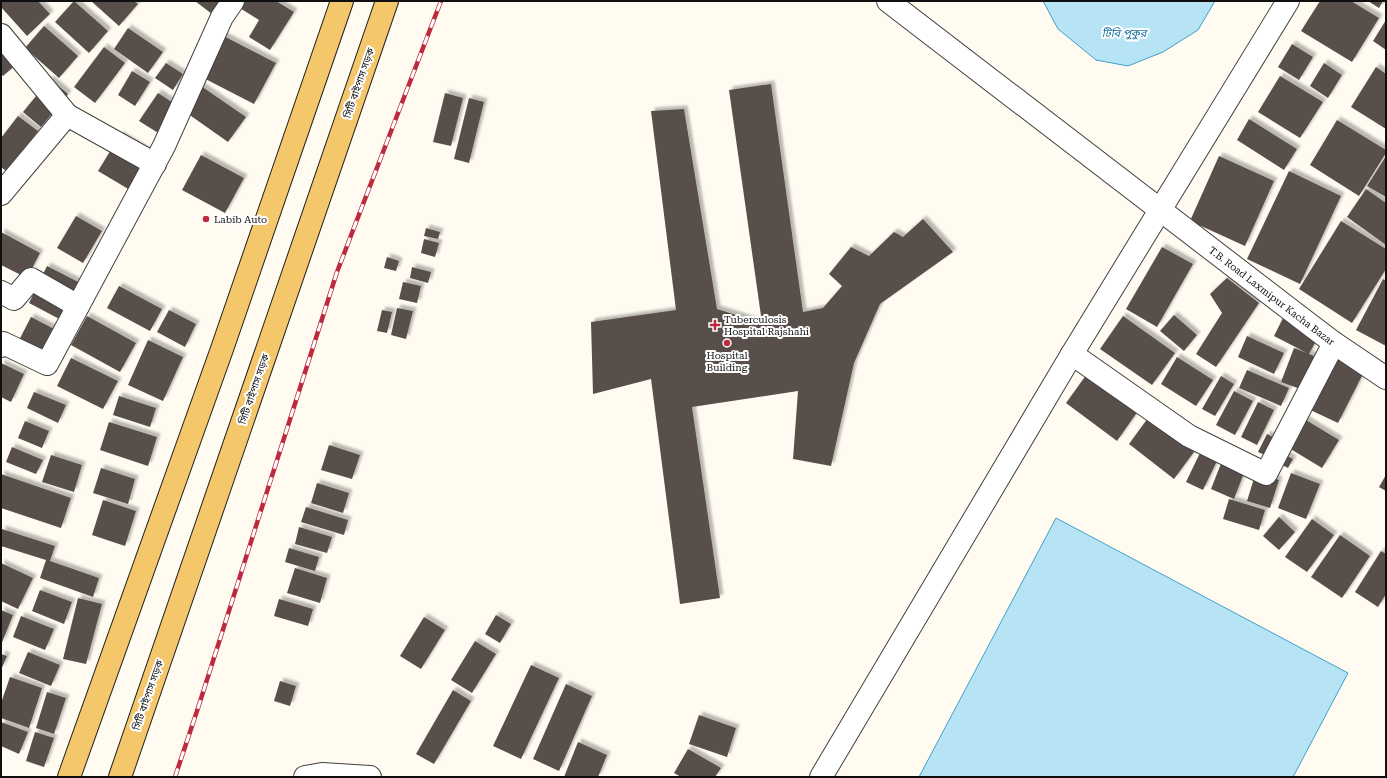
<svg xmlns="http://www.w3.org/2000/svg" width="1387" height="778" font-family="'Roboto Serif','Noto Sans Bengali',serif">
<defs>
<filter id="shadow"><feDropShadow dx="3.5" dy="-3.5" stdDeviation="1" flood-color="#0004"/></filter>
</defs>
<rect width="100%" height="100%" fill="#fffbf1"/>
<path fill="#b7e4f5" stroke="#40a0ca" d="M1043,1H1215L1198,30L1163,52L1128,66L1096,60L1058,29Z
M1056,518L1348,673L1293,777H919Z"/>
<path fill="#584f4c" filter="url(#shadow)" d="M1,1H38L50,14L27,36L1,7Z
M74,1L108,31L89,53L55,22Z
M91,1H134L138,4L119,26Z
M195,1H222L212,14Z
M238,1H276L294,12L270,50L249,37L259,20L235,5Z
M1320,1H1351L1379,18L1352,62L1301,31Z
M1368,1H1383L1379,8Z
M1386,20V50L1373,41Z
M1,26L27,55L3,76L1,74Z
M44,26L78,56L59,78L25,48Z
M128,28L163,52L148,73L114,49Z
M210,29L276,63L254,104L188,70Z
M1292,44L1313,57L1299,80L1278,67Z
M104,47L125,63L95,103L74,87Z
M166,63L183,74L173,90L155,78Z
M1324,63L1342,75L1328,98L1310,86Z
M1376,67L1386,74V129L1351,107Z
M132,71L150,82L135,106L118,95Z
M1280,76L1323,102L1300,138L1258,112Z
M50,79L68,94L41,127L23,112Z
M771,84L803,312L823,308L842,286L829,274L851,247L869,256L894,232L903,237L923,219L953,252L880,304L854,363L831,466L793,459L798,391L692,407L720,598L680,604L651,379L593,394L591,322L676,310L651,111L684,109L717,309L762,323L729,90Z
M201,86L246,117L228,142L184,111Z
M158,93L181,108L163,136L139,121Z
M445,93L463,98L451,146L433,142Z
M469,98L484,102L469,163L454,159Z
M18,116L38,131L6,171L1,167V138Z
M1249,119L1297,149L1284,170L1237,140Z
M1337,120L1386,150V153L1359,196L1310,165Z
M120,135L161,160L140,196L98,171Z
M201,155L244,178L225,213L182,190Z
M1219,156L1274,181L1245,246L1190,221Z
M1386,156V197L1367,186Z
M1289,171L1341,196L1300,284L1247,259Z
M1366,189L1386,203V245L1347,217Z
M76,216L102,231L83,263L57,248Z
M1341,221L1386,249V269L1352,323L1299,289Z
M426,228L440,232L438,239L424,236Z
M1,232L40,253L27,278L1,265Z
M424,239L439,243L435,257L421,253Z
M1162,247L1193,264L1157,327L1126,309Z
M387,257L399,261L396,271L384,268Z
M47,266L84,285L65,322L29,303Z
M412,267L431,272L428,283L410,278Z
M1227,278L1259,303L1216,367L1196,354L1222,313L1210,294Z
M1383,279L1386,281V346L1356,330Z
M403,282L421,286L417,303L399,299Z
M119,286L162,309L150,331L107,308Z
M397,308L413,311L406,339L391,335Z
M169,310L196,324L185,347L157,332Z
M382,310L392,312L387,333L377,331Z
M1174,315L1197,335L1184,351L1160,331Z
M87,316L136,343L120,372L71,345Z
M1123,316L1175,353L1152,385L1100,349Z
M1284,316L1319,335L1309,354L1319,358L1306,391L1281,382L1294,348L1307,353L1274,336Z
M31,317L62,333L47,364L15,348Z
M1247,336L1284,353L1274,374L1238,357Z
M148,340L183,357L163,401L128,385Z
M1333,349L1367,366L1338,423L1304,407Z
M1177,357L1213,380L1196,406L1161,384Z
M71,358L118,381L103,409L57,386Z
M1,363L24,374L11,402L1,397Z
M1247,370L1289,388L1281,406L1239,388Z
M1087,374L1138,411L1117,441L1066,403Z
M1221,376L1234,384L1215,416L1202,409Z
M1234,391L1253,401L1235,435L1216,425Z
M34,392L66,405L58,423L27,408Z
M119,396L156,408L150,427L113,415Z
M1258,402L1274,410L1257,445L1241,437Z
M1301,417L1339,440L1322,468L1284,445Z
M1148,418L1194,452L1174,479L1129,444Z
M25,421L49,431L42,448L18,438Z
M109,422L157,437L148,466L100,450Z
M1267,434L1273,437L1265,455L1258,452Z
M329,445L360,455L352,479L321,470Z
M12,447L43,460L36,474L6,462Z
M1280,452L1293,459L1288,468L1275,461Z
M1200,453L1217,461L1203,490L1186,482Z
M51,455L82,465L74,492L42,482Z
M1222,461L1245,470L1234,499L1211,489Z
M101,468L135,479L128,504L93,493Z
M1256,472L1279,480L1270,508L1247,501Z
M1291,473L1320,484L1306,519L1278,508Z
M1,474L71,498L61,528L1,508Z
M1386,475V491L1379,487Z
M317,483L349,493L343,513L311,503Z
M1229,499L1265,510L1259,530L1223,519Z
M103,500L136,511L125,546L92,535Z
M306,507L348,520L344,535L301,522Z
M1279,517L1295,532L1279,550L1263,536Z
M1312,519L1334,535L1307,572L1285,557Z
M299,527L332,537L327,553L295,544Z
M2,529L55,546L50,561L99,578L93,597L40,578L46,560L1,546Z
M1340,535L1370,556L1342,598L1311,577Z
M289,548L319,557L315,571L285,562Z
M1381,551L1386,554V594L1378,607L1355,592Z
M1,563L33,578L18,609L1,601Z
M295,568L327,578L320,603L287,593Z
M40,590L72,602L64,624L32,611Z
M78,598L102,604L86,664L63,659Z
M279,599L313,609L308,626L274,616Z
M1,610L13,615L1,645Z
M496,615L511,624L500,643L485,634Z
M21,616L54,629L45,650L13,637Z
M424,617L445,630L421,669L400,656Z
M475,641L496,654L472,693L451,680Z
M28,652L60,665L51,686L19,673Z
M1,654L7,656L1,670Z
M531,665L559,678L521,759L493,746Z
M10,677L42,688L29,728L1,718V703Z
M280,681L296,686L290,706L274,701Z
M566,684L592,696L559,771L533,759Z
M453,690L471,701L434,764L416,754Z
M47,692L66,698L54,734L36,728Z
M699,715L736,728L727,757L689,744Z
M1,722L28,732L19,754L1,746Z
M35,732L54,738L44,767L26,761Z
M578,742L607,755L598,777H564Z
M688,749L721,768L715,777H681L674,773Z"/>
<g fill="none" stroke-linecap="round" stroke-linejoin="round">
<g stroke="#424242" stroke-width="24">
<g id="street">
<path id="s1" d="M888,1L1305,321L1334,343L1386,378"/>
<path d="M1,35L67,115L1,194"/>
<path d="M67,115L155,164"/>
<path d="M1,292L14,299L31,279L78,306"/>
<path d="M1,346L3,343L47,364L164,146L222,17L233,1"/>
<path d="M1072,354L1189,436L1266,474L1334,343"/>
<path d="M305,777L322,774L370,777"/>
<path d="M821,777L1072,354L1288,1"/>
</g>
</g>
<g stroke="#202020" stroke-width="24">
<path id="primary" d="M69,777L222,349L342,1
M120,777L387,1"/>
</g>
<use href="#street" stroke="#fff" stroke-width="22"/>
<use href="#primary" stroke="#f5c76b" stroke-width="22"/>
<g stroke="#bd2a3e" stroke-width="4.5">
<path id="rail" d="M175,777L198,708L337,272L441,1"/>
</g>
<use href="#rail" stroke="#fff" stroke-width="3" stroke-dasharray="9" stroke-linecap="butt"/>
</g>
<g fill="#bd2a3e" stroke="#fff" stroke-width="1.5">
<circle cx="206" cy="219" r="4"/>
<path d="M713 319h4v4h4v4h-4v4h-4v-4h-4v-4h4z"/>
<circle cx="727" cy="343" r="4"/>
</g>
<g text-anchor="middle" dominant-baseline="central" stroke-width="4" stroke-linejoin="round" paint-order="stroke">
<g font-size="10" fill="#0f0f0f" stroke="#fff">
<text transform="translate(359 83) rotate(-71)">সিটি বাইপাস সড়ক</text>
<text stroke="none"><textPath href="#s1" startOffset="484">T.B. Road Laxmipur Kacha Bazar</textPath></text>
<text transform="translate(254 389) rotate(-71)">সিটি বাইপাস সড়ক</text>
<text transform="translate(148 695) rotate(-71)">সিটি বাইপাস সড়ক</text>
</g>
<g font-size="10" fill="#0f0f0f" stroke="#fff" text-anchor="start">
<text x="214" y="219">Labib Auto</text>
<text x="724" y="319">Tuberculosis<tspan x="724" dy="12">Hospital Rajshahi</tspan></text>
<text x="727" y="355" text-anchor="middle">Hospital<tspan x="727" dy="12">Building</tspan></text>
</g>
<g font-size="11" font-style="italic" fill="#1a719f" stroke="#fff">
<text x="1124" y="33">টিবি পুকুর</text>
</g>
</g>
<rect width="1387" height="778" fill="none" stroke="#0f0f0f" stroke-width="4"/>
</svg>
